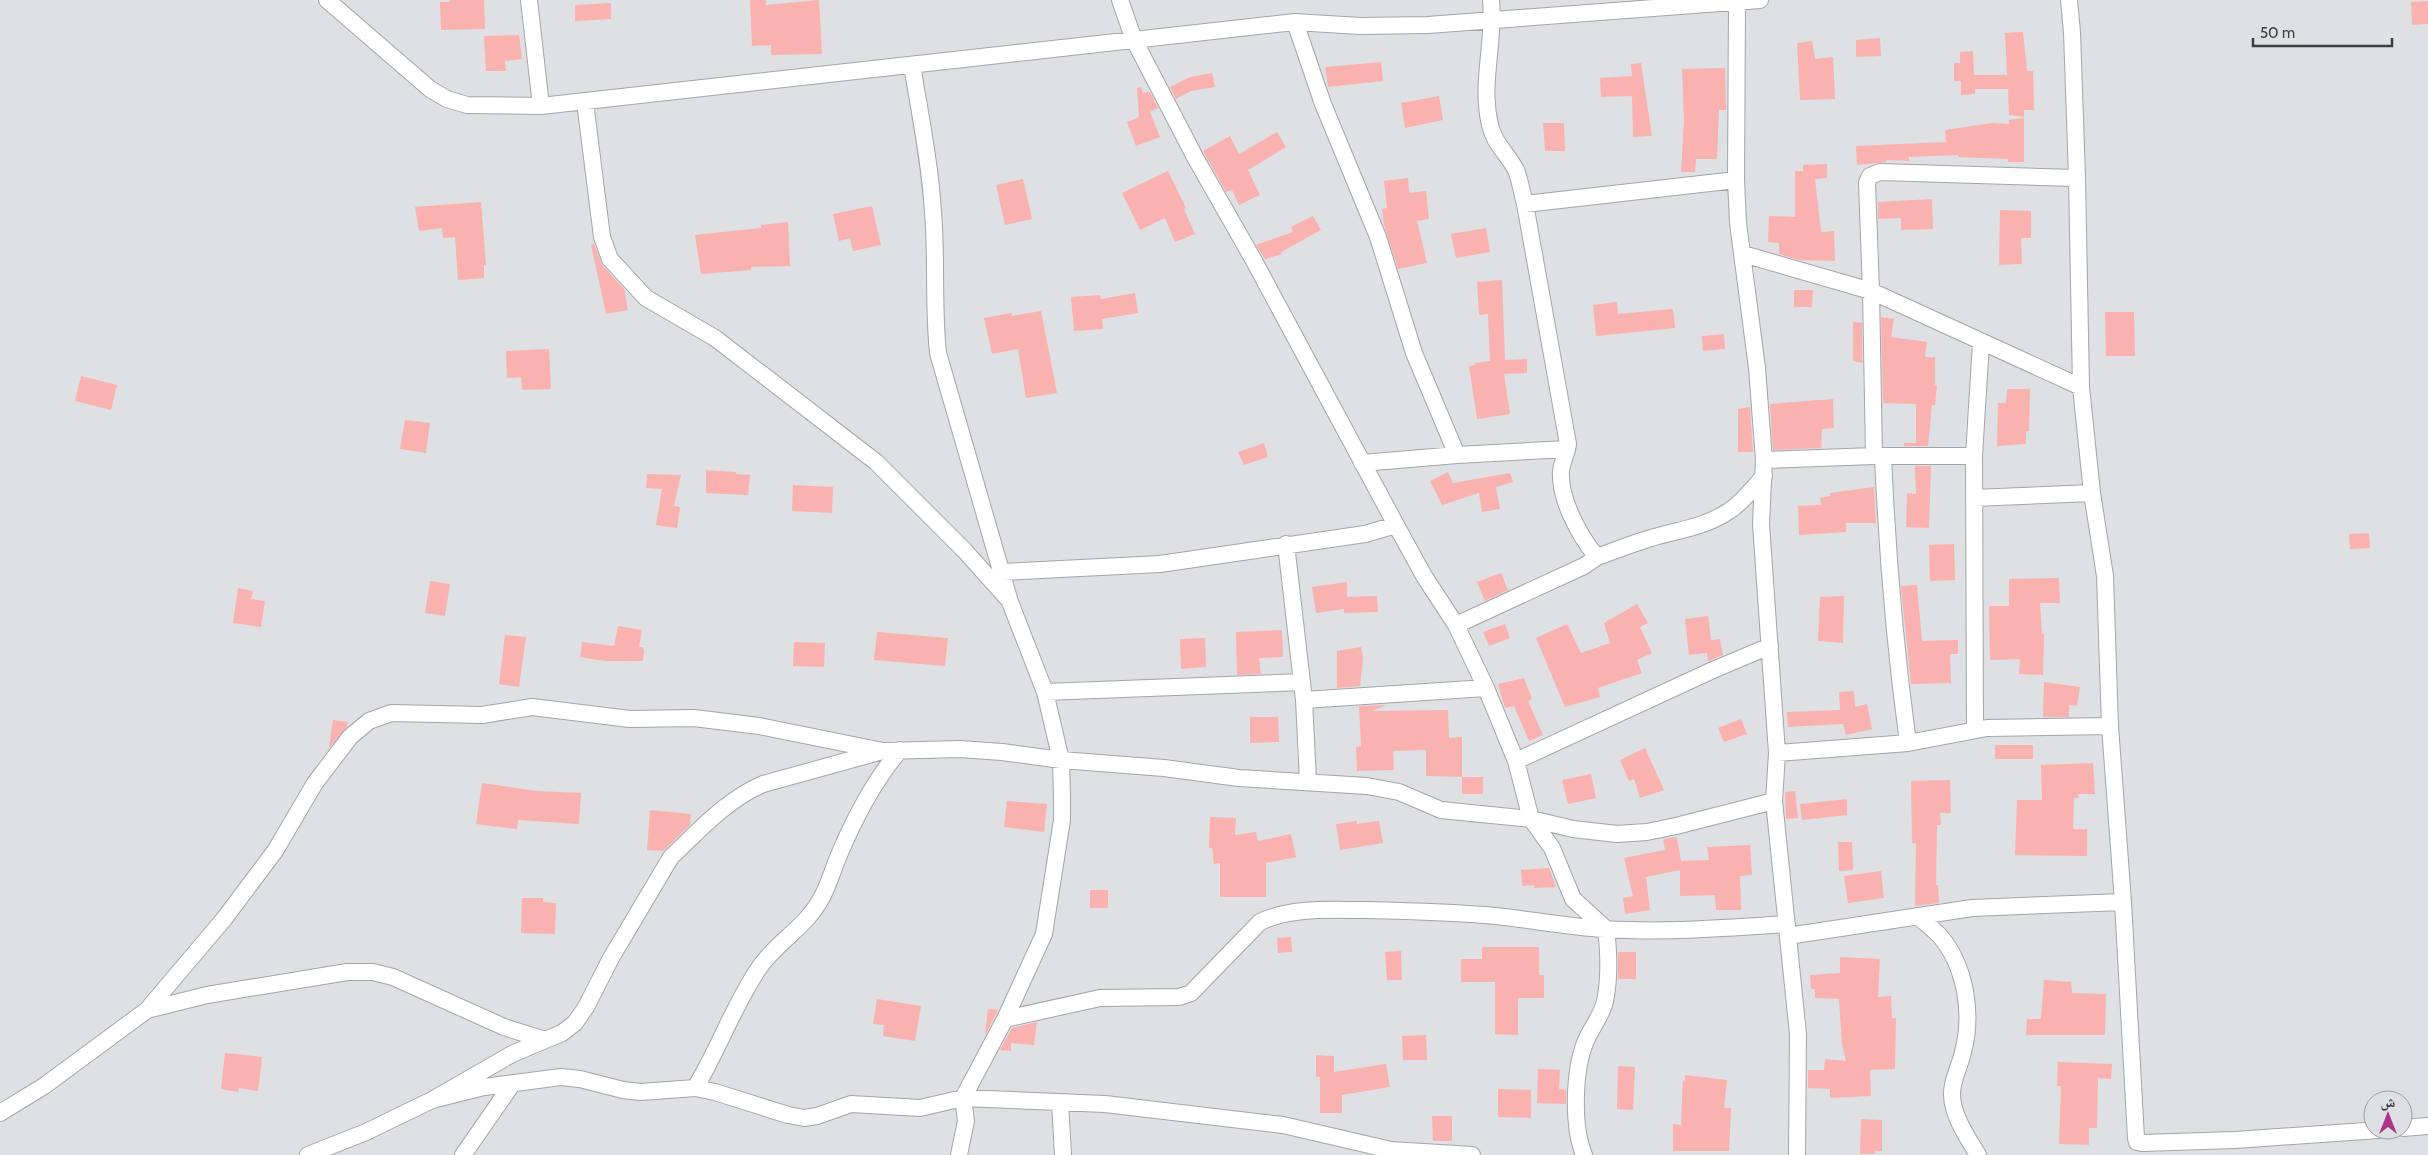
<svg xmlns="http://www.w3.org/2000/svg" width="2428" height="1155" font-family="Cabin,'Noto Naskh Arabic',sans-serif">
<rect width="100%" height="100%" fill="#dee0e3"/>
<path fill="#f9b2af" d="M450,0H484L485,29L441,30L440,2H450Z
M750,0H766V5L819,0L822,54L771,55V45L752,46Z
M2428,1V24L2412,25L2411,2Z
M611,3V19L575,21V5Z
M2023,32L2027,71H2033L2034,110H2024V117L2009,115L2008,89H1975V94L1961,95V81H1954V63H1960V52L1973,51L1974,75H2007L2005,33Z
M519,35L522,59L505,61L506,71H486L484,36Z
M1880,38L1881,56L1856,57V40Z
M1812,41L1815,59L1833,57L1835,99L1800,100L1797,43Z
M1381,62L1383,81L1328,87L1325,67Z
M1641,63L1652,136L1633,137L1632,96L1601,97L1600,78L1632,76L1631,64Z
M1725,68L1726,110H1719L1717,159H1696L1695,172H1681L1684,120L1682,69Z
M1212,73L1215,87L1191,91L1176,99L1170,87L1190,77Z
M1141,87L1143,93L1150,92L1158,108L1150,112L1160,137L1136,146L1127,122L1139,117L1137,88Z
M1439,96L1443,120L1405,128L1401,103Z
M2024,118V162H2008V159L1958,157V155L1909,157V161L1886,160V162L1857,165L1856,146L1946,142L1945,130L1992,123L2009,124V120Z
M1543,123H1564L1565,151H1545Z
M1277,132L1286,147L1248,170L1260,195L1239,205L1232,190L1226,192L1203,151L1230,136L1239,154Z
M1827,164V178L1815,179L1821,232L1834,231L1835,261L1799,260L1779,254V243L1768,242L1769,216L1795,217V171H1803V165Z
M1168,171L1186,208L1184,209L1195,234L1175,242L1165,218L1140,230L1122,193Z
M1408,178L1409,193L1426,191L1429,219L1417,221L1427,263L1398,269L1384,225L1382,209L1387,208L1384,181Z
M1023,179L1032,219L1005,225L996,185Z
M1932,199L1933,229L1901,230V218L1878,219V202Z
M481,202L486,265H484V278L458,280L455,237L443,238L442,228L419,231L415,207Z
M872,206L881,245L853,251L850,238L839,241L833,214Z
M2000,210L2031,211V238H2021L2022,264L1999,265Z
M1313,216L1321,230L1281,252L1282,254L1265,259L1256,245L1293,232L1291,227Z
M788,222L790,266L751,267V270L701,274L695,235L761,228V225Z
M1486,228L1490,252L1456,258L1451,234Z
M594,244L602,265L624,289L628,310L606,314L591,245Z
M1502,280L1505,360L1527,359V373L1504,374L1510,414L1477,419L1469,366L1475,365V363L1490,361L1488,314L1479,315L1477,282Z
M1794,290H1813L1812,307H1794Z
M1135,293L1138,313L1102,319L1103,329L1074,331L1071,297L1100,295L1101,299Z
M1617,302L1618,314L1673,309L1675,328L1596,336L1593,305Z
M1041,311L1057,393L1026,398L1018,349L992,354L984,318L1011,313L1012,316Z
M2105,312H2134L2135,356H2106Z
M1881,317L1894,319L1891,337L1927,342L1925,357H1935V385H1937L1935,405H1932L1928,446H1904V443H1916V404L1883,403Z
M1853,322L1862,323V363L1853,361Z
M1724,334L1725,349L1703,351L1702,336Z
M549,349L551,389L522,390L521,377L507,378L506,351Z
M81,376L117,385L111,410L75,401Z
M2007,389H2030L2029,431H2026V444L1997,446L1998,403H2006Z
M1833,399L1834,428L1822,429L1821,448L1773,450L1770,404Z
M1750,407L1753,452H1738V409Z
M405,420L430,423L426,453L400,449Z
M1264,443L1268,457L1244,465L1238,452Z
M1931,466L1929,528L1906,527L1907,493L1916,494L1915,466Z
M706,470L736,472V474L750,475L748,495L706,493Z
M1448,472L1453,483L1510,473L1513,482L1496,487L1500,509L1482,512L1479,493L1442,505L1430,481Z
M647,474L681,475L674,506L680,507L677,528L656,525L662,489L646,488Z
M793,485L833,487L832,513L792,511Z
M1874,487L1876,523H1846V532L1799,535L1798,506L1821,505L1820,498L1830,496V493Z
M2369,533L2370,548L2350,549L2349,534Z
M1954,544L1955,580L1930,581L1929,545Z
M1501,573L1508,590L1485,601L1477,582Z
M2059,578L2060,603H2040L2042,634H2044L2043,675L2019,674L2020,659L1990,660L1989,606H2009V579Z
M430,581L450,584L445,616L425,613Z
M1347,582V597L1377,596L1378,612L1344,613V609L1316,613L1312,587Z
M1917,585L1922,641L1958,640V654H1950L1951,683L1911,684L1901,586Z
M238,588L253,591L251,599L265,601L261,627L233,623Z
M1844,596L1843,643L1818,641L1820,597Z
M1637,604L1648,623L1640,627L1652,653L1637,660L1642,673L1598,688L1600,697L1565,707L1536,638L1567,624L1581,653L1610,643L1604,623Z
M1708,616L1711,640L1720,639L1723,655L1708,661L1707,653L1689,655L1685,619Z
M1505,624L1510,638L1489,646L1483,632Z
M618,626L642,630L639,647H643L644,651L643,661H605L580,657L582,642L614,646Z
M1282,630L1283,657L1259,658L1261,674L1237,675L1236,632Z
M877,632L948,638L945,666L874,660Z
M505,635L526,637L519,687L499,684Z
M1205,638L1206,667L1181,669L1180,639Z
M794,642L825,643L824,667L793,666Z
M1361,647L1363,658L1360,686L1337,688V651Z
M1524,678L1532,699L1528,701L1543,735L1529,741L1514,706L1505,708L1498,684Z
M2044,682L2080,687L2077,706L2069,705V717H2043Z
M1854,691L1855,707L1867,704L1872,729L1846,735L1843,724L1788,727L1787,712L1840,710L1839,692Z
M1386,705L1372,711L1448,710L1449,738L1462,737V777H1483V794H1462V777L1426,776V750L1393,751L1394,770L1357,771L1356,747L1361,746L1359,706Z
M1250,717H1278L1279,742L1250,743Z
M1741,719L1747,734L1724,742L1718,728Z
M333,720L348,722L347,727L329,748Z
M1995,745H2033V759H1995Z
M1645,748L1664,790L1640,798L1634,779L1629,781L1620,760Z
M2093,763L2095,794H2078L2079,798H2074L2073,829H2087V856L2015,855L2017,800H2042L2041,765Z
M1591,774L1596,798L1568,804L1562,780Z
M1950,780L1951,813H1940L1941,825H1937L1936,885H1938L1939,903L1915,906L1916,843H1912L1911,781Z
M482,783L537,791L581,793L579,824L518,820L517,829L476,824Z
M1795,791L1798,818L1786,819L1785,792Z
M1847,799V815L1802,820L1800,804Z
M1007,801L1047,804L1044,832L1004,827Z
M650,810L691,814L690,825L663,851L647,850Z
M1210,817L1236,818L1235,835L1256,832L1258,841L1291,834L1296,857L1266,863V897H1220V863L1214,864L1212,848H1209Z
M1357,821V824L1379,821L1383,843L1340,850L1336,824Z
M1677,837L1681,861L1709,860L1707,847L1750,845L1752,875L1740,876L1741,910H1716L1715,895L1680,896V870L1646,877L1650,910L1625,914L1623,898L1633,896L1624,858L1665,850L1663,839Z
M1838,842H1852L1853,870L1839,871Z
M1549,868L1556,887L1534,888V885L1522,886L1521,870Z
M1881,871L1884,898L1848,903L1844,876Z
M1090,890H1108V908H1090Z
M522,898H543V902L556,903L555,934L521,933Z
M1291,937L1292,952L1278,953L1277,938Z
M1482,947H1539V975H1544V998H1518V1035L1495,1034V982H1461V959H1482Z
M1401,951L1402,980H1387L1385,952Z
M1618,952H1636V979H1618Z
M1840,957L1880,959L1878,997L1891,996L1892,1018H1896L1895,1069L1870,1070L1871,1096L1830,1098V1089L1808,1088V1070H1824L1825,1059L1846,1061L1842,1045L1839,999L1815,998V989H1811L1810,975L1840,973Z
M2044,980L2071,982L2072,993L2106,994L2105,1035H2026L2027,1019H2041Z
M877,999L921,1006L915,1041L883,1036L884,1025L873,1024Z
M988,1009L998,1010L985,1036Z
M1037,1022L1034,1045L1011,1043V1051L1000,1050L1012,1028Z
M1426,1035L1427,1060H1403L1402,1036Z
M225,1053L262,1057L258,1091L239,1088L238,1092L221,1089Z
M1316,1055L1334,1056V1072L1386,1064L1390,1087L1342,1095V1113H1320V1077H1316Z
M2058,1062L2112,1064L2111,1079L2098,1078L2097,1128H2089V1145L2059,1144L2061,1086H2057Z
M1618,1066L1635,1067L1633,1110L1617,1109Z
M1538,1069L1560,1070L1559,1089L1566,1090V1104L1537,1103Z
M1685,1075L1727,1080L1724,1108H1731L1729,1151H1673V1124L1681,1125L1683,1080L1685,1081Z
M1498,1089L1531,1090V1118L1498,1117Z
M1432,1116H1452V1141H1433Z
M1861,1119L1882,1120V1151H1875V1154H1860Z"/>
<g fill="none" stroke-linecap="round" stroke-linejoin="round">
<g stroke="#a3a5a8" stroke-width="18">
<path id="minor" d="M327,0L430,89L447,99L467,105L541,106L1295,22L1360,26L1428,25L1760,0
M529,0L541,106
M1120,0L1134,40L1196,159L1253,259L1396,525L1424,576L1456,625L1486,688L1516,761L1531,819L1552,848L1573,899L1606,929C1609,954 1610,977 1605,1001C1602,1016 1590,1029 1585,1043C1574,1071 1572,1126 1584,1155
M2069,0L2072,32L2077,178L2081,387L2092,493L2105,576L2110,726L2123,902L2136,1138L2137,1142L2142,1143L2235,1140L2379,1130
M1737,3L1736,180L1738,223L1757,368L1764,460L1761,524L1777,753L1774,801L1798,1034L1797,1155
M1295,22L1323,104L1378,237L1414,353L1457,455
M912,65C920,114 930,163 933,212C937,259 933,307 938,353L1010,602L1045,692L1061,760L1062,795V820L1044,934L1005,1019L963,1098L966,1121L959,1155
M585,102L602,237L610,259L646,298L715,338L876,462L964,550L1007,598
M1525,204L1736,180
M1743,254L1871,291L2081,387
M1874,456L1871,291L1867,183L1870,176L1880,172L2077,178
M1883,456C1887,552 1895,647 1908,743
M1974,456L1981,342
M1764,460L1874,456H1974L1975,730
M1362,463L1457,455L1567,449
M1974,498L2092,493
M1286,544L1304,700L1308,781
M1597,557C1614,551 1631,544 1648,539C1676,530 1704,528 1729,511C1743,502 1753,488 1764,476
M1002,572L1160,564L1365,534L1396,525
M1456,625L1584,566L1597,557C1580,537 1559,499 1561,471C1562,462 1567,453 1568,444L1525,204C1522,193 1520,180 1516,170C1506,151 1493,144 1489,120C1481,80 1495,40 1491,0
M1045,692L1302,682
M1304,700L1486,688
M1777,753L1908,743L1987,728L2110,726
M1516,761L1713,670L1770,646
M1917,916C1925,922 1933,929 1940,936C1966,967 1973,1014 1963,1052C1960,1066 1951,1082 1952,1096C1953,1117 1968,1138 1978,1155
M1788,936L1972,908L2123,902
M147,1010L207,995L347,972H373L393,977L504,1027L545,1040
M1005,1019L1100,998L1179,997L1191,993L1260,922C1291,907 1330,910 1364,910C1408,911 1453,912 1496,916C1533,920 1569,927 1605,929C1665,933 1727,928 1787,924
M695,1088C719,1049 733,1006 759,968C777,941 805,929 822,897C829,884 833,869 839,855C855,817 873,782 900,750
M432,1100L484,1087L561,1077L580,1079L623,1090L641,1092L695,1088L715,1092L788,1115L804,1118L817,1116L851,1104L920,1108L963,1098L1105,1104L1283,1125L1391,1150L1472,1155
M1060,1102L1063,1155
M0,1113L44,1086L147,1010L224,919L275,851L315,783L350,737L369,721L391,713L482,715L532,707L630,719L694,718L759,726L883,751L960,749L1002,752L1061,760L1164,768L1239,778L1367,786L1399,792L1441,810L1531,819L1573,829L1617,834L1647,832L1676,826L1774,801
M2403,1128L2428,1126
M308,1155L366,1132L432,1100L512,1054L562,1033L575,1023L586,1007L611,958L671,857C700,830 726,800 763,784L879,752
M463,1155L513,1083"/>
</g>
<use href="#minor" stroke="#fff" stroke-width="16"/>
</g>
<g transform="translate(2388 1115)"><circle r="24" fill="#dee0e3" stroke="#9d9ea1"/>
<path d="M0-4L9 19L0 12L-9 19Z" fill="#ac358b"/>
<text y="-8" font-size="14" font-weight="bold" text-anchor="middle" fill="#3b3c3d">ش</text>
</g>
<path d="M2253 38v8h139v-8" fill="none" stroke="#3b3c3d" stroke-width="2.5"/>
<text x="2260" y="38" font-size="15" fill="#3b3c3d" stroke="#dee0e3" stroke-width="4" paint-order="stroke">50 m</text>
</svg>
